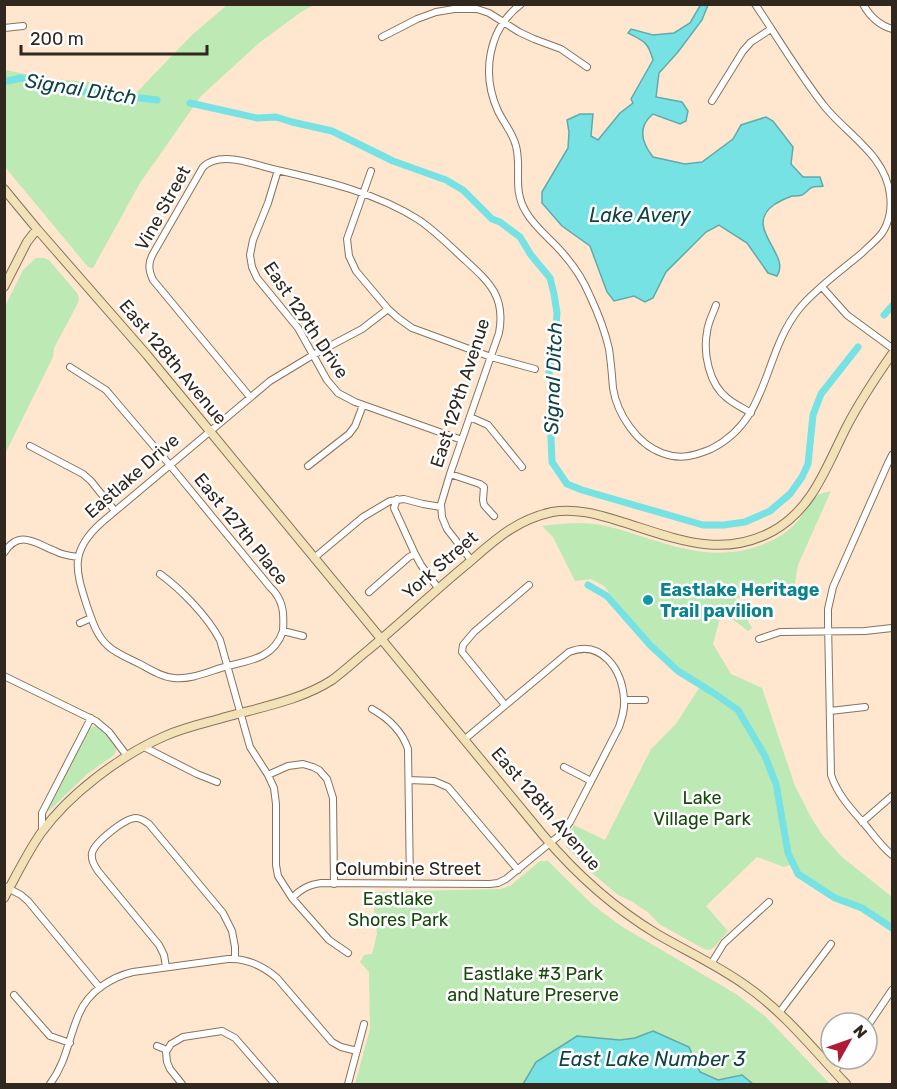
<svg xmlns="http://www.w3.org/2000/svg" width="897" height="1089" font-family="Rubik,sans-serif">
<rect width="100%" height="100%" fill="#ffe7cf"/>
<path fill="#bce9b4" d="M227,5H314L301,12L259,43L201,96L140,183L93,268L88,267L5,167V70L50,79L93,82L101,91L135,94L192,35Z
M36,258H44L49,260L77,293L79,298L78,303L54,348L53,357L5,454V306L23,270Z
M831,491L798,565L793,595L735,598L752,628L748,631L722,611L713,644L731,674L762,688L795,786L812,819L823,836L842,857L892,897V926L869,908L839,897L801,873L790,853L780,796L771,762L741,709L682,671L649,642L604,586L591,579L575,581L553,537L542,526C564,523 585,521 606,526C648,536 689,557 732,552C753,550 780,540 795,524C803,516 808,503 818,495C821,493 827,492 831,491Z
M699,688L738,710L762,756L772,782L785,850L792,864L784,867L757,857L706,906L728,931C722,937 717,946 710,950L704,949L659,924L649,913L631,901L618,895L593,874L566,847L567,838L574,825L605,840L651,749L676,724Z
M95,726C105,730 111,739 117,748L114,755L86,775L49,811L48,810L90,728Z
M540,861H548L593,905L621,926L736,994L765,1016L830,1084H355L370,1029L369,972L360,962L364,955L372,954L377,934L372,892L501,889L510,886Z"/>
<path fill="#76e2e4" stroke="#61aaa9" stroke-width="1.5" d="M701,4L708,5L702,20L678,52L659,73L656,97L682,102L688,111L686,121L680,124L653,114C637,127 642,143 653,157L685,164L702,162L733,139L741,125L766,117L773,121L793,147L791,164L803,177H820L823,186C820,187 816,186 813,187C809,188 806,193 802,195C799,196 795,196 792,196C786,198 780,201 775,204C741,227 792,254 777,276L768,273L747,243L719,225L706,232L666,272L653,298L645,302L634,296L614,301L607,292L590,246L562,226L542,203V192L568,148L569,132L567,120L580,114H593L591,136L598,140L620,113L633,103L631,99L653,60C648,42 644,41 628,33L631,29L653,35L674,33L690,23Z
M653,1031L689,1047L700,1072L718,1080L742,1075L753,1084H523L536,1062L577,1036L620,1040L635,1038Z"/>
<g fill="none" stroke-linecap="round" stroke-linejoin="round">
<path stroke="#76e2e4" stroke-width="7" d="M4,81H8L21,78L71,90L157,100
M190,103L257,118L276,117L292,122L332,131L393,161L446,180L463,190L492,219L500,222L520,237L531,255L550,278L554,294L557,313L555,338L549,373L552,386L550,413L552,462L567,484L582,490L703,525H724L745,522L770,511L790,494L802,477L808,464L813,415L821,394L858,347
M884,315L892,306
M588,585L607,596L650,645L678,671L712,692
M715,694L738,710L765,756L776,784L788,853L798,874L835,898L862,908L892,928"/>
<g stroke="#87725d" stroke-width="8">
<path id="street" d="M521,4C488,29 481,74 498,111C503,122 513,133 516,146C522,169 512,189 526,212C534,226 548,237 559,249C572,263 583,279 590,296C598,313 605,331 609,349C611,362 612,375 613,388C617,414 637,444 662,453C680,460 694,456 711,449C770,420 762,355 799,309C815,289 842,270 862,253C869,246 876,241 882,233C889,223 892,208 890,195C886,156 848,135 825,107C799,74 778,38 755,4
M863,4C870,17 879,25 892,29
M4,28L23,26
M382,37L417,19L436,12L454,9H477L489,13L519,32L534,39L561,49L587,67
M712,101L743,51L751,42L771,29
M278,170L268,203L253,240L250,255L252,267L257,278L298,328L327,380L338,393L355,402L462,440
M371,171L347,239L349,256L356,271L388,309L398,318L412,328L491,357L535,369
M822,287L847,315L892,348
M716,305C713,314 708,322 707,332C703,353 709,384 727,398C734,404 743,408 751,413
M70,367L106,390L169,464L270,587C284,600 284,614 283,631L303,636
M250,397L153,280C148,269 148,262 154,252L203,167C221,150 255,165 277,170C325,181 377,193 419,220C435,231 450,246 464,259C489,282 506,296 499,333L450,474L441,504L442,517L447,529L471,560
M470,417L488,425L522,467
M30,446L83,474L91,481L115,511
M892,455L888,463L833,587L828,609V622L831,775C838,796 853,811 867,827C875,837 882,847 892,855
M308,466L349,434L355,426L363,405
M450,474L480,484L484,487L483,500L484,505L494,516
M397,499L394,508L415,554L421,565L438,588
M4,553C19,529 35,543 55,551C62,555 70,556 78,557
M314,558L363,517L390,501L404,499L423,504L441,507
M160,574C182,590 207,616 220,640L250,747L268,775L274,788L276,804V865L278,876L292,898L329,940L348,953
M369,592L409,557L415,554
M80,623L91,618
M283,631C275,655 255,660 232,665C213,669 194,680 174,678C162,677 151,670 140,664C130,659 117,654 108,646C96,635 92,620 87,606C75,569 70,551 101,523L270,381L313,355L362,329L388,309
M759,639L780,632L865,631L892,628
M4,676L96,721L109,732L127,756
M624,700H645
M505,705L466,657L462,652L463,645L474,632L529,585
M372,709C388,718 402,731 408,749L410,884
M830,711L865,707
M144,747L197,774L217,782
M564,767L591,781
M268,775L288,766L303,764L313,767L319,770L327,779L333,798L334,884
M409,780L434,781L448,787L518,870
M862,822L892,796
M42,831V813L91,718
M4,886L21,895L28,901L100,988
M292,898C301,889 308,885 321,883L490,884L498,883L506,879L561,834L570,822L619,727C622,718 625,709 624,699C622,670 602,639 569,652L465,739
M711,964L724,943L769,902
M166,967L164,955L159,945L98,871C94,865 91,860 92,853C95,842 125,818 136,818C141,818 145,821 149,824L223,913L232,931L235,947V959
M14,995L50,1036L70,1043
M779,1013L831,944
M867,1027L892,990
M157,1046L167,1050
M834,1072L843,1059
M50,1084C67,1061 68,1039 79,1014C88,992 111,977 133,972L228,959C247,958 263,966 277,978L332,1042L341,1047L357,1051
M182,1084L170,1069L167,1062L166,1052L171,1044L183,1037L222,1031L235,1038L275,1084
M348,1084L364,1024"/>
</g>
<g stroke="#87725d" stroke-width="10">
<path id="secondary" d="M4,189L37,229L147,355L543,835C576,874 614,908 657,934C686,951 717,965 745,985C784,1012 814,1050 846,1084
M4,287L27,242L37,229
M4,898C16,876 27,853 41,833C69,794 121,755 165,736C183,728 201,724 219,719C256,708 300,701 332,680C344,671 356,660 367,651C401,623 432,593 466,565C494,541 515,520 552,512C575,508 597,514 619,521C672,537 720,560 773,531C813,509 827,465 847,426C860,401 876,377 892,354"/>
</g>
<use href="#street" stroke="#fff" stroke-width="6"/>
<use href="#secondary" stroke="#f3e2b7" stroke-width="8"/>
</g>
<circle fill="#0f9aa8" stroke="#fff" stroke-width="2" cx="648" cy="600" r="6"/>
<g text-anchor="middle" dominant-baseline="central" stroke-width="5" stroke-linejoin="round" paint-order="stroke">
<g font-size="18" fill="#30271e" stroke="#fff">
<text transform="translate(163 208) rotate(-61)">Vine Street</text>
<text transform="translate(306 320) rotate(56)">East 129th Drive</text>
<text transform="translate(173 362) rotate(50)">East 128th Avenue</text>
<text transform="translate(460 393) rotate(-72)">East 129th Avenue</text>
<text transform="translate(132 476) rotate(-41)">Eastlake Drive</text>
<text transform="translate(241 529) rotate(51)">East 127th Place</text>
<text transform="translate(440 565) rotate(-41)">York Street</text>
<text transform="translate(546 809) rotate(49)">East 128th Avenue</text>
<text x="408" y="869">Columbine Street</text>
</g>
<g font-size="18" font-weight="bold" fill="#0d838f" stroke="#fff" text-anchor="start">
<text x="660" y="590">Eastlake Heritage<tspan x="660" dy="21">Trail pavilion</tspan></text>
</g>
<g font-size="18" fill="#16480b" stroke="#fff">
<text x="702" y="798">Lake<tspan x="702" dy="21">Village Park</tspan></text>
<text x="398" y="899">Eastlake<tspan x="398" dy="21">Shores Park</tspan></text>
<text x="533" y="974">Eastlake #3 Park<tspan x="533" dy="21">and Nature Preserve</tspan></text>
</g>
<g font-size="20" font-style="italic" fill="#114345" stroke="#fff">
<text transform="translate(81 89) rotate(9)">Signal Ditch</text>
<text x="640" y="215">Lake Avery</text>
<text transform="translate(553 378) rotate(-88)">Signal Ditch</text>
<text x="652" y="1059">East Lake Number 3</text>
</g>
</g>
<rect width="897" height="1089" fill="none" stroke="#30271e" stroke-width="12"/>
<g transform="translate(849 1041) rotate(50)"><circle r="28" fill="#ffffff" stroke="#aca9a5" stroke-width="1.5"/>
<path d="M0-4.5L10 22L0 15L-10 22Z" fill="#af1a37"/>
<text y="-9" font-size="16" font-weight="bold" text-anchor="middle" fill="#30271e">N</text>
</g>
<path d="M21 45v9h186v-9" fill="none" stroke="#30271e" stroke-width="3"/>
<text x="30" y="45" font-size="18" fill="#30271e" stroke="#ffffff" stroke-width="4.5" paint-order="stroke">200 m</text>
</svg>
